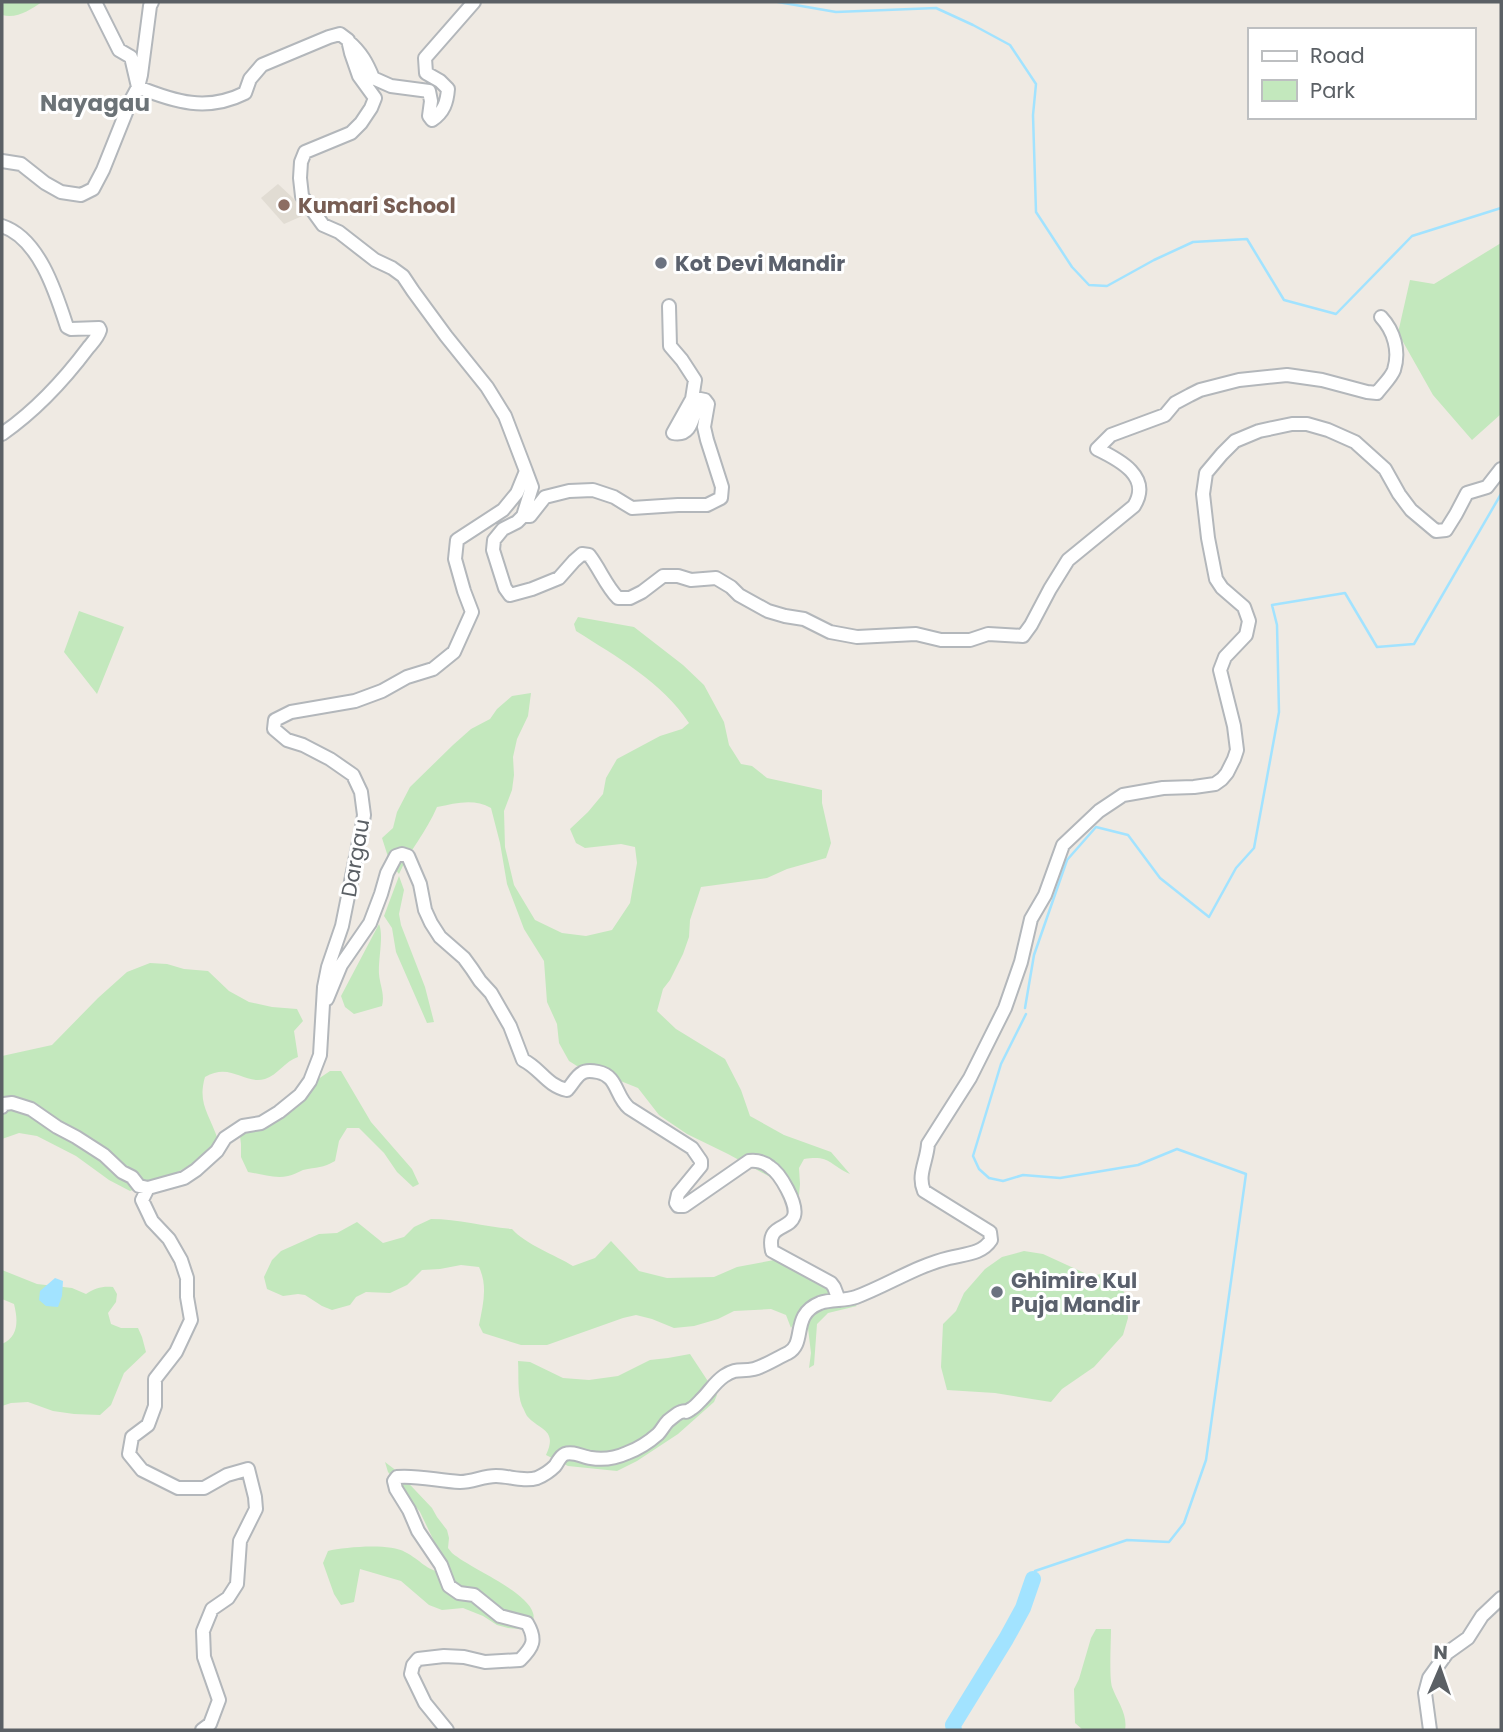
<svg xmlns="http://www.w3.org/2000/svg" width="1503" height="1732" font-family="Poppins,sans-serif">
<rect width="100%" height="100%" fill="#efeae3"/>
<path fill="#e1dcd3" d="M278,184L309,213L284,224L261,198Z"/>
<path fill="#c3e8bd" d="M2,2H42C30,10 17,19 2,15Z
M1501,243V414L1472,440L1433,395L1398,333L1410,280L1434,284Z
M79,611L124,627L97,694L64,652Z
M578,617L634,627L683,665L704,685L724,722L729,745L741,764L752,766L767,778L822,790V803L831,843L826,858L787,869L767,878L701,887L690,920L689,937L683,954L670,980L663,989L657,1011L676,1029L725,1059L741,1090L750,1116L784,1135L831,1152L850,1174C828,1164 830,1155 804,1159L799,1168L800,1184L799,1195L791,1197L781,1183L728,1154L687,1134L659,1115L638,1088L593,1070L577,1066L569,1061L559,1043L557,1024L547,1002L544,961L524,929L507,884L500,843L491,808C474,798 456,803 437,807C427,831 409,851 399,874L390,863L382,838L393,828L397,812L410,787L453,745L471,729L490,719L497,709L512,696L531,693L528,716L517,739L513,757L514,775L512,790L504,811L505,847L514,885L535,920L562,933L586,936L612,930L630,903L637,863L635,847L621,844L585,848L576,843L570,829L588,812L603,794L606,778L617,759L660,736L682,729L689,723C662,682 617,657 576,631L574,624Z
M399,876L404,890L399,914L401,925L425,987L434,1022L427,1023L396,952L392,928L384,916Z
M379,924C384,935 378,960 379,974C380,986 385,994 382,1006L354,1014L345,1007L341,996Z
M150,963L167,964L184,969L208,971L229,991L249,1002L272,1007L297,1009L303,1021L294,1031L298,1057C285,1061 278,1075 265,1079C244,1085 231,1062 205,1077C197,1104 210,1115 218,1140C201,1166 159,1181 130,1191L109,1180L76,1156L37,1136L19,1133L2,1139V1056L52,1045L98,998L127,972Z
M330,1071H341L371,1122L412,1169L419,1184L413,1187L397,1172L384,1153L359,1128H347L339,1141L335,1161C323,1168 317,1167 303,1170C298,1172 293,1175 288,1176C275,1179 261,1174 248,1172L241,1157V1144L240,1136L270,1122L283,1118L301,1101L305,1088Z
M431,1219C459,1219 485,1227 512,1229C525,1244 555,1255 573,1266L595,1258L611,1241L639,1271L667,1278L714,1277L737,1267L774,1260L797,1269L829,1285L857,1306L828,1313L817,1324L814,1365L809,1368L811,1353L807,1320L797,1318L791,1328L786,1315L771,1309L734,1311L718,1319L694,1326L674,1328L652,1319L636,1315L623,1318L547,1345H521L483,1333L479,1325C483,1305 488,1286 479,1267L461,1265L440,1269L422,1270L407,1285L390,1293L366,1292L356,1297L350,1305L332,1310L322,1306L305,1295L298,1294L283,1296L267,1289L264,1277L272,1260L281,1251L319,1234L337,1233L357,1222L383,1243L404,1237L414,1227Z
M1024,1251L1043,1254L1091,1276L1111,1272L1120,1282L1125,1295L1128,1318L1123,1335L1094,1367L1062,1389L1051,1402L995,1393L947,1390L941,1367L943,1324L956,1311L964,1293L985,1269L1002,1257Z
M2,1270L37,1284L72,1288L86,1294C95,1288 102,1286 113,1287L117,1294L116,1302L108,1313L111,1324L121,1328H138L142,1337L146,1352L124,1373L111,1405L100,1415L74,1414L53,1411L28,1402L11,1403L2,1406V1344C19,1336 18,1320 14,1304L2,1299Z
M690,1354L717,1395L714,1402L678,1434L637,1461L617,1471L568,1466L546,1455C558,1429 540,1431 527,1416C525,1413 524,1409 522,1406C517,1393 519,1375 518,1361L530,1362L563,1378L589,1380L618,1376L650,1360L668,1358Z
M385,1462L398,1472L432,1508L437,1517L447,1530L449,1538L448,1548L452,1553C471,1569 527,1591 533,1613C535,1619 532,1624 530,1630L508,1628L497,1625L483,1616L463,1608L442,1610L429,1605L401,1581L360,1569L354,1602L341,1605L334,1594L323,1563L328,1551C345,1547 390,1543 405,1552C421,1560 425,1570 444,1573V1562L420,1512L388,1472Z
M1096,1629H1111C1111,1642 1109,1676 1112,1687C1117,1701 1128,1714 1125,1730H1083L1075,1723L1074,1689L1079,1679L1091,1638Z"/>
<path fill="#a2e3ff" d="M55,1278L63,1281L62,1296L58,1307L46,1306L39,1300L40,1291Z"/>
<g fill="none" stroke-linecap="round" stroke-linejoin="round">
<path stroke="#a2e3ff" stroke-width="2.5" d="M778,2L836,12L936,8L973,25L1010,45L1036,84L1033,115L1036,212L1072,267L1089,285L1107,286L1154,260L1193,242L1247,239L1284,300L1336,314L1412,236L1501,208
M1025,1008L1034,955L1067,860L1096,827L1128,835L1160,878L1209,917L1236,868L1254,848L1279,712L1277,625L1272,605L1345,593L1377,647L1414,644L1501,494
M1026,1014L1001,1064L973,1156L979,1169L989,1178L1003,1181L1023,1175L1060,1178L1138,1165L1177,1149L1246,1174L1206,1460L1184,1523L1169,1542L1127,1540L1035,1571"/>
<path stroke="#a2e3ff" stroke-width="16" d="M954,1730L953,1725L1006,1639L1023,1608L1033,1579"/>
<g stroke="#b3b7bb" stroke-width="16">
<path id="minor" d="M95,2L119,50L131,57L138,87C175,102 207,112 245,93L250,79L262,65L329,37L340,34L348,40L351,53L359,76L375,98L371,108L361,123L351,133L305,152L301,162L300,178L302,196L323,225L339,232L375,260L392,268L403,276L413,291L446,336L487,387L505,416L526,471L517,493L503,510L457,540L455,559L464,591L472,612L454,652L433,669L407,677L382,691L355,701L291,712L275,720L274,729L287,740L303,745L330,759L353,775L361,792L364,815L362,827L342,926L328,967L324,987L320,1055L310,1081L300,1095L279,1112L261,1123L243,1126L225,1138L217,1151L196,1170L184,1178L148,1188L142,1200L152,1221L169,1239L181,1260L187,1278V1297L191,1320L176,1352L155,1379V1406L148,1425L132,1437L129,1454L142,1470L178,1488H204L227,1475L248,1469L255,1497L256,1509L240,1541L237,1584L228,1598L212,1609L203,1631L204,1657L219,1700L210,1724L202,1730
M348,41C361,52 367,63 373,78L391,86L429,91L431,101L429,116L432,120C444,112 447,102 448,89L440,81L426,73L425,58L474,2
M2,161L21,164L45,183L61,192L81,195L93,189L103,170L131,100L138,87L141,75L150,6L152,2
M2,226C39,238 56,293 67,327L71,329L99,328L100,330C98,337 93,342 88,348C64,380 35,411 2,434
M526,471L532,487L523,516L517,522L503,529L494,540L493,550L505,588L510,595L532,589L559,578L574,561L582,554L589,555C600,569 606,586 618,598H630L642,592L663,576H678L691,580L716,578L731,587L739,595L768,611L785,616L804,619L830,632L857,637L916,634L941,640H970L988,634L1023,636L1031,625L1050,589L1068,560L1134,506C1152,477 1120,460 1097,449L1111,435L1165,415L1175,403L1190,395L1200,390L1239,380L1287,375L1322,380L1367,392L1377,393C1382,386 1391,378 1394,370C1400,351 1394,331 1381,317
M523,516H530L545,497L569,491L593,490L614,497L632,508L678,505H707L721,498L722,487L707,440L704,427L708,404L705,400L700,399C692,413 694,437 673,433L692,399L695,380L682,360L670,346L669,306
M327,999L341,965L370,923L381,894L387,873L396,856L402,854L408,856L420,884L425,910L431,923L440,937L464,958L472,969L480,981L491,993L510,1026L523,1060C540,1068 547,1086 567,1090C572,1085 576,1076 582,1073C586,1070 593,1071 598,1072C618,1076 615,1096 629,1108L692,1148L701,1161V1166L678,1194L676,1203L678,1206H684L749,1161C757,1160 764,1162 770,1167C780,1173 798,1204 794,1216C789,1231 766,1223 772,1251L831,1283L834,1287L839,1300
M2,1107L4,1104L12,1103L31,1109L57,1127L76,1137L104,1155L122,1172L132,1177L139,1186L148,1188
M447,1730L425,1703L411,1674L413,1665L418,1659L444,1656L464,1657L485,1662L520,1660C533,1647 537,1640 527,1623L500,1616L474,1595L459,1593L449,1586L441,1565L418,1531L409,1510L396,1489L394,1481L397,1477C418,1475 438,1481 460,1482C473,1482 483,1476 496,1476C509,1476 524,1482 537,1478C544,1475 550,1471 555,1466C558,1462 560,1456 565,1454C573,1451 583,1457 591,1458C603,1460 616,1458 627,1453C638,1449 649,1442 658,1434C662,1430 664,1425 668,1421C671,1419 677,1413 681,1412C690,1409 682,1415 691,1409C695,1407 699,1402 702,1399C710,1391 714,1383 724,1376C737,1367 741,1372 754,1369C763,1367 779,1357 788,1353C807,1343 790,1315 820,1303C831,1299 845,1301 856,1297C888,1285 916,1266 949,1258C965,1254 982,1254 991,1240L990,1232L924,1191C917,1175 927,1161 928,1144L970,1078L1005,1008L1021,962L1031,919L1045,895L1063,845L1099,811L1123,795L1163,788L1194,787L1215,784L1222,779L1227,773L1234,759L1237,750L1234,726L1220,670L1225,657L1246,635L1249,621L1244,607L1222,588L1216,579L1208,538L1203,494L1206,473L1222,454L1235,441L1259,431L1292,424H1307L1328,430L1355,442L1385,469L1399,494L1411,510L1436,531L1446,530L1456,514L1467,493L1487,487L1501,469
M1430,1730L1425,1693L1429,1678L1447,1653L1468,1638L1482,1616L1501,1598"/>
</g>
<use href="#minor" stroke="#fff" stroke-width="12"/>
</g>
<circle fill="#8d6e63" stroke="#fff" stroke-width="2.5" cx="284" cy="205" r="7"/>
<g fill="#6b7280" stroke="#fff" stroke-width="2.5">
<circle cx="661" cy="263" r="7"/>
<circle cx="997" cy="1292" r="7"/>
</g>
<g text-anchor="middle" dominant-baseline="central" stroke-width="6" stroke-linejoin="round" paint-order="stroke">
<g font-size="21" font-weight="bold" fill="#785e54" stroke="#fff" text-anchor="start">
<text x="298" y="205">Kumari School</text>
</g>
<g font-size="21" font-weight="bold" fill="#5b616d" stroke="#fff" text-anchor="start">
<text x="675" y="263">Kot Devi Mandir</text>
<text x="1011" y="1280">Ghimire Kul<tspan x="1011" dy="24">Puja Mandir</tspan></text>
</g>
<g font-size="21" fill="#5b6065" stroke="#fff">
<text transform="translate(355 858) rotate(-80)">Dargau</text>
</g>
<g font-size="23" font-weight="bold" fill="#6c7377" stroke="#fff">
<text x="95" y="103">Nayagau</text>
</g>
</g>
<rect width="1503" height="1732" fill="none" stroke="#5b6065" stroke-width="7"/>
<rect x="1248" y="28" width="228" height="91" fill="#ffffff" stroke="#bdbfc1" stroke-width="2"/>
<rect x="1262" y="51" width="35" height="10" fill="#ffffff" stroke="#bdbfc1" stroke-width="2"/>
<text x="1310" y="63" font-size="21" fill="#5b6065">Road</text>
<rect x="1262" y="80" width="35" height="21" fill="#c3e8bd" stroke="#bdbfc1" stroke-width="2"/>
<text x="1310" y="98" font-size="21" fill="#5b6065">Park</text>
<g transform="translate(1440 1669) rotate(2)" stroke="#ffffff" stroke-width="5" paint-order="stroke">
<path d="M0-5L12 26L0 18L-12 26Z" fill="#5b6065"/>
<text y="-10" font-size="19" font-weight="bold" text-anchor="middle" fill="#5b6065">N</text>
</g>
</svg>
